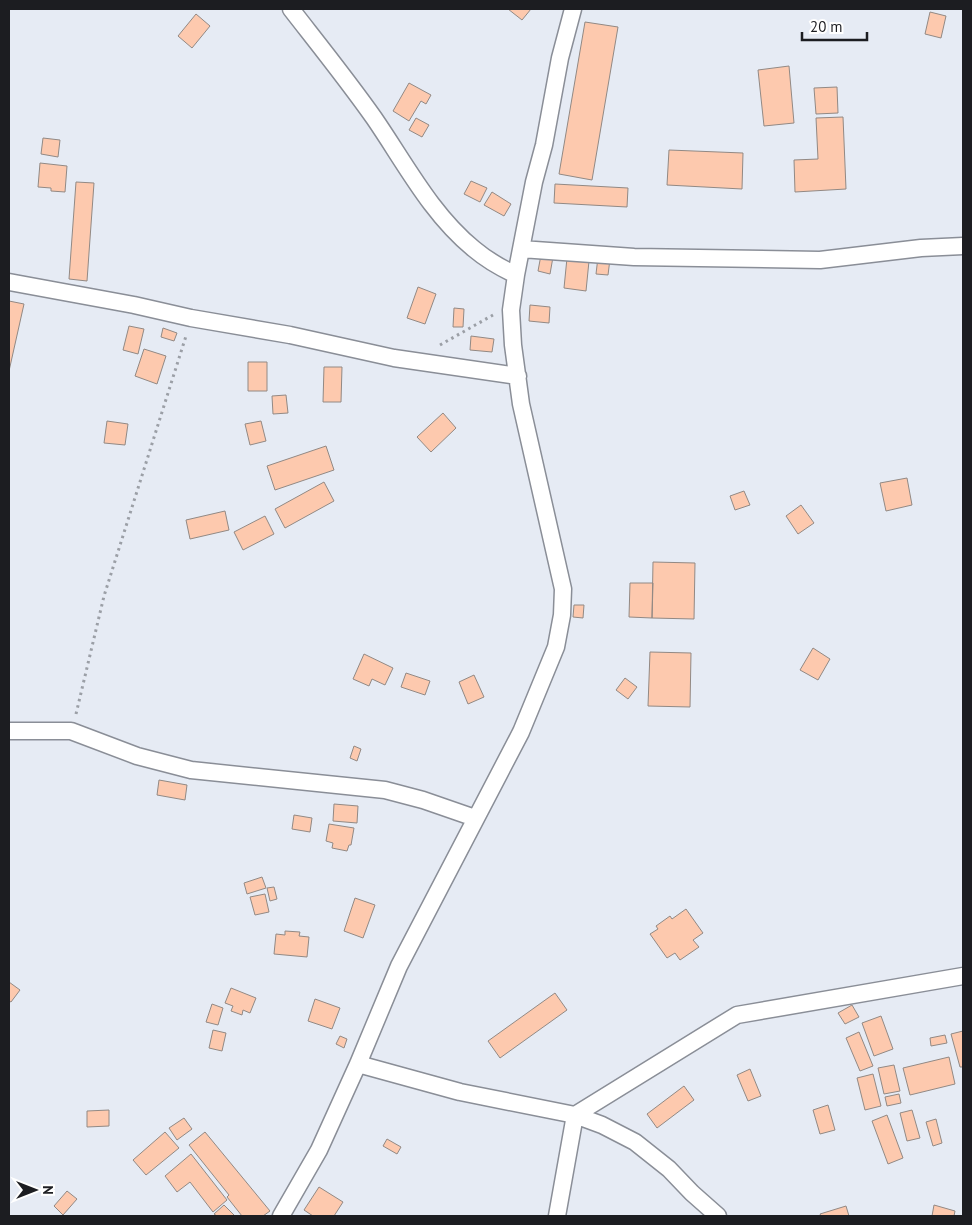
<svg xmlns="http://www.w3.org/2000/svg" width="972" height="1225" font-family="'PT Sans',sans-serif">
<rect width="100%" height="100%" fill="#e6ebf4"/>
<path fill="#fdc9ae" stroke="#928984" d="M508,9H531L522,20Z
M930,12L946,16L941,38L925,34Z
M196,14L210,26L192,48L178,36Z
M585,22L618,27L592,180L559,174Z
M789,66L794,123L764,126L758,70Z
M409,83L431,95L426,104L421,101L409,121L393,111Z
M837,87L838,113L816,114L814,88Z
M843,117L846,189L795,192L794,160L818,159L816,118Z
M416,118L429,125L422,137L409,130Z
M43,138L60,140L58,157L41,154Z
M669,150L743,153L742,189L667,185Z
M40,163L67,166L65,192L51,191V188L38,187Z
M471,181L487,188L480,202L464,194Z
M76,182L94,183L87,281L69,279Z
M555,184L628,188L627,207L554,203Z
M492,192L511,204L504,216L484,205Z
M541,255L553,257L550,274L538,271Z
M598,257L610,259L608,275L596,274Z
M567,258L589,261L586,291L564,288Z
M418,287L436,294L425,324L407,318Z
M9,301L24,304L9,371Z
M530,305L550,307L549,323L529,321Z
M454,308L464,309L463,327H453Z
M129,326L144,329L138,354L123,350Z
M163,328L177,333L174,341L161,337Z
M471,336L494,339L492,352L470,350Z
M144,349L166,356L157,384L135,376Z
M248,362H267V391H248Z
M324,367H342L341,402H323Z
M286,395L288,413L273,414L272,396Z
M443,413L456,428L431,452L417,437Z
M107,421L128,424L125,445L104,443Z
M261,421L266,441L250,445L245,424Z
M326,446L334,470L275,490L267,466Z
M907,478L912,505L886,511L880,483Z
M324,482L334,501L285,528L275,509Z
M744,491L750,505L735,510L730,496Z
M801,505L814,523L798,534L786,516Z
M225,511L229,530L190,539L186,520Z
M265,516L274,534L243,550L234,532Z
M653,562L695,563L694,619L652,618Z
M630,583H653L652,618L629,617Z
M574,605H584L583,618L573,617Z
M813,648L830,659L818,680L800,670Z
M650,652L691,653L690,707L648,706Z
M364,654L393,668L385,685L372,679L369,686L353,679Z
M406,673L430,681L425,695L401,687Z
M474,675L484,697L468,704L459,682Z
M625,678L637,687L628,699L616,690Z
M354,746L361,749L357,761L350,758Z
M159,780L187,785L185,800L157,795Z
M334,804L358,806L357,823L333,821Z
M294,815L312,818L310,832L292,829Z
M329,824L354,828L351,845H349L347,851L332,848L333,843L326,841Z
M262,877L266,888L247,894L244,883Z
M274,887L277,899L270,901L267,888Z
M265,894L269,912L255,915L250,897Z
M355,898L375,905L363,938L344,931Z
M686,909L703,933L693,940L699,947L680,960L675,953L667,958L650,934L658,929L656,926L670,916L672,919Z
M285,931L300,932L299,936L309,937L307,957L274,954L276,934L285,935Z
M9,982L20,990L11,1002L9,1001Z
M231,988L256,998L250,1013L243,1010L242,1015L231,1011L233,1006L225,1003Z
M555,993L567,1010L500,1058L488,1041Z
M315,999L340,1008L332,1029L308,1021Z
M212,1004L223,1008L218,1025L206,1022Z
M852,1005L859,1017L845,1024L838,1013Z
M881,1016L893,1049L874,1056L862,1023Z
M213,1030L226,1033L222,1051L209,1048Z
M963,1031V1067H960L951,1034Z
M859,1032L873,1066L860,1071L846,1038Z
M945,1035L947,1043L931,1046L930,1038Z
M340,1036L347,1039L344,1048L336,1044Z
M949,1057L955,1084L910,1095L903,1068Z
M894,1065L900,1091L884,1094L878,1068Z
M750,1069L761,1096L748,1101L737,1075Z
M873,1074L881,1106L865,1110L857,1078Z
M684,1086L694,1100L657,1128L647,1114Z
M899,1094L901,1103L887,1106L885,1097Z
M828,1105L835,1130L820,1134L813,1110Z
M109,1110V1126L87,1127V1111Z
M912,1110L920,1138L907,1141L900,1113Z
M887,1115L903,1158L888,1164L872,1121Z
M184,1118L192,1129L177,1140L169,1128Z
M936,1119L942,1143L933,1146L926,1122Z
M165,1132L179,1148L146,1175L133,1160Z
M205,1132L270,1211L263,1216H242L227,1197L229,1195L189,1145Z
M387,1139L401,1147L397,1154L383,1146Z
M191,1154L227,1200L213,1212L190,1182L177,1192L165,1176Z
M319,1187L343,1202L334,1216H313L304,1210Z
M67,1191L77,1199L63,1215L54,1206Z
M224,1205L235,1216H217L214,1214Z
M934,1205L955,1211L954,1216H932Z
M846,1206L849,1216H821L820,1214Z"/>
<g fill="none" stroke-linecap="round" stroke-linejoin="round">
<g stroke="#8a8e97" stroke-width="19">
<path id="minor" d="M291,9C319,45 348,81 374,118C405,163 431,214 474,249C487,260 501,268 516,275
M521,249L634,257L820,260L921,248L963,246
M9,282L134,305L191,318L290,335L394,358L518,376
M9,731H71L137,756L191,770L385,790L423,800L475,818
M358,1064L460,1092L575,1115L602,1125L635,1142L669,1169L692,1193L718,1216
M281,1216L319,1150L358,1064L399,966L521,732L556,647L562,615L563,589L521,404L513,345L511,310L516,275L534,182L544,145L560,58L573,9
M557,1216L575,1115L737,1015L963,976"/>
</g>
<path stroke="#9b9fa6" stroke-width="3" stroke-dasharray="2.5 4" stroke-linecap="butt" d="M440,345L493,315
M76,714L104,596L186,336"/>
<use href="#minor" stroke="#fff" stroke-width="16"/>
</g>
<rect width="972" height="1225" fill="none" stroke="#1c1d21" stroke-width="20"/>
<g transform="translate(35 1190) rotate(90)" stroke="#ffffff" stroke-width="4" paint-order="stroke">
<path d="M0-4L9 19L0 12L-9 19Z" fill="#1c1d21"/>
<text y="-8" font-size="14" font-weight="bold" text-anchor="middle" fill="#1c1d21">N</text>
</g>
<path d="M802 32v8h65v-8" fill="none" stroke="#1c1d21" stroke-width="2.5"/>
<text x="810" y="32" font-size="15" fill="#1c1d21" stroke="#ffffff" stroke-width="4" paint-order="stroke">20 m</text>
</svg>
